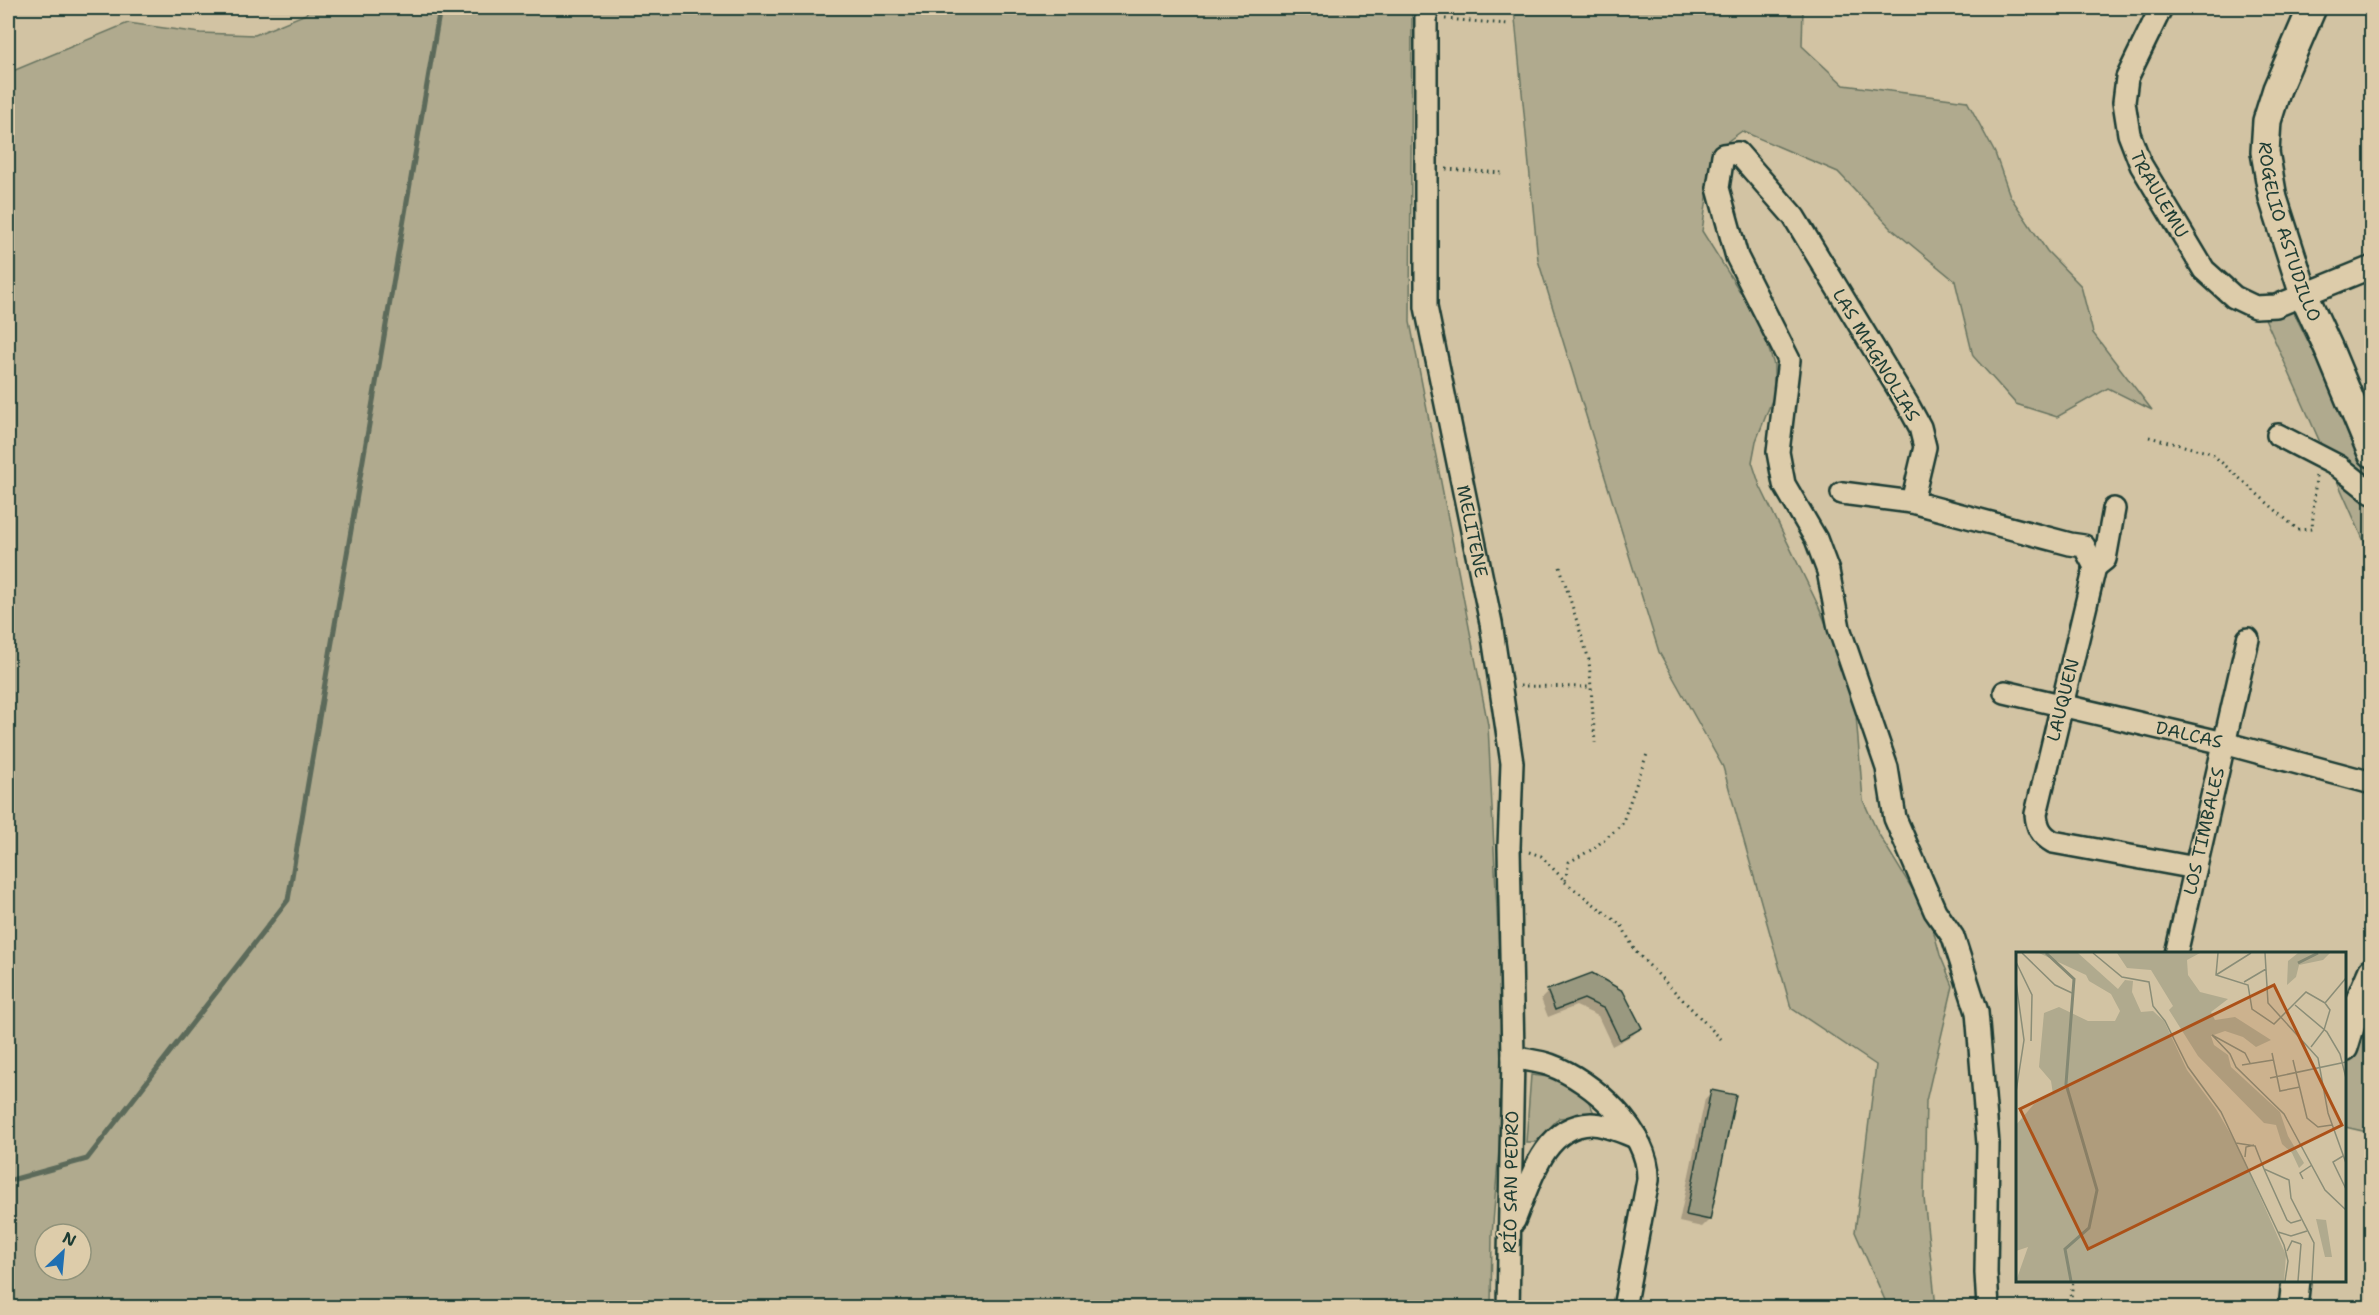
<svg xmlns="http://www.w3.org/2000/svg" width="2379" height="1315" font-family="'Shantell Sans',sans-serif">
<rect width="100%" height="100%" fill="#d2c3a3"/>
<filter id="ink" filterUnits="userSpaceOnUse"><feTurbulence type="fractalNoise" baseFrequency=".0167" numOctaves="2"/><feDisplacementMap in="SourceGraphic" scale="12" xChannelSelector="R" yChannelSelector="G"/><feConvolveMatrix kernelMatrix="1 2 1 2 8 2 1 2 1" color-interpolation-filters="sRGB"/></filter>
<g filter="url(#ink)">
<path fill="#b0aa8e" stroke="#687461" stroke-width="1.5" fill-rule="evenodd" d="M309,8H1412L1410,322L1488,725L1505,1076L1492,1235L1491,1307L8,1308V73L128,23L200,33L255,35L306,14ZM45,1234H81V1270H45Z
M1514,8H1803L1802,46L1844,85L1967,101L1995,153L2010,196L2047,251L2081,286L2093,333L2152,410L2108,388L2057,417L2016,404L1973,356L1955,281L1892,229L1838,172L1742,131L1714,151L1702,231L1761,325L1774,365V395L1756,441L1752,462L1760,486L1818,605L1854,691L1863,800L1878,833L1930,918L1940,955L1953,986L1926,1101L1924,1198L1936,1307H1888L1855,1232L1876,1065L1791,1008L1723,767L1659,652L1538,260Z
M2290,305L2351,428L2371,481V557L2263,314Z
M2367,990L2372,991L2371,1105L2367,1132L2345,1127V1063Z
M1531,1075L1549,1077L1585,1094L1595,1115L1559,1118L1536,1142H1526Z"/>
<path fill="#0003" d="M1592,975L1640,1028L1633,1035L1612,1046L1598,1016L1576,1006L1548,1017L1541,999L1548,992Z
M1712,1091L1709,1220L1702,1227L1679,1222L1705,1099Z"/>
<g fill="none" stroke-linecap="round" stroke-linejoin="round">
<path stroke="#5b6a5a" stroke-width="5" d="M8,1181L87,1159L288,900L440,8"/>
</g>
<path fill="#9a9980" stroke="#1f3d34" stroke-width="1.5" d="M1592,973L1623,991L1642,1028L1620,1040L1605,1009L1584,999L1555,1010L1547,990Z
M1711,1090L1736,1095L1710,1220L1686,1215Z"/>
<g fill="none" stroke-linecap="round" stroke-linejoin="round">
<g stroke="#1f3d34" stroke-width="26">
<g id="minor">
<path id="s1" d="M1426,8V307L1491,623L1512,763L1509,847L1513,1057L1508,1308"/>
<path id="s2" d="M2161,8L2127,78L2124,102L2129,134L2141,165L2204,270L2234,297L2255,307L2276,306L2372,267"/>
<path d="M2278,435L2338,466L2372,493"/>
<path d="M1842,493L1912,502L2070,544L2084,546L2095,567"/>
<path d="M1912,502L1925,447L1920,427L1908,405L1794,217L1738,153L1723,155L1718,188L1737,257L1789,360L1778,452L1784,484L1816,539L1828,571L1839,628L1887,768L1895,818L1935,911L1953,937L1977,1012L1988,1144L1986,1273L1988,1308"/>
<path d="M2095,567L2036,814C2037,827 2041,835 2053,842L2196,868"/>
<path d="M2095,567L2105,559L2114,509"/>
<path id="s3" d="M2005,692L2224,743L2372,783"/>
<path id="s4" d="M2176,954L2248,639"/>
<path d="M1513,1057C1525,1060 1539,1061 1550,1065C1592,1080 1650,1132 1648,1180L1624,1308"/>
<path d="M1514,1221C1529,1185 1543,1125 1591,1124C1605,1124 1622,1132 1636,1137"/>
</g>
</g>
<g stroke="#1f3d34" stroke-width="32">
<g id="tertiary">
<path id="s5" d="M2312,8L2277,89L2267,121L2265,152L2273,198L2304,295L2328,347L2372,453"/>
<path d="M2344,1047L2354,1014L2372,972"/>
<path d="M2293,1308L2296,1280"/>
</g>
</g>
<path stroke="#1f3d34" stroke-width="3" stroke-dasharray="1.5 4.5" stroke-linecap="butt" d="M1445,19L1508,24
M1446,169L1502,173
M2149,437L2211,453L2298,530L2312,529L2316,475
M1560,567L1589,660L1595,743
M1520,686L1589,687
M1529,852L1541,856L1565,881L1569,862L1593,849L1622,824L1647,754
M1565,882L1622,926L1635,951L1721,1039
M2070,1308L2073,1280"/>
<use href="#minor" stroke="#dca" stroke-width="21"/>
<use href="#tertiary" stroke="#dca" stroke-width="27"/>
</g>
</g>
<g text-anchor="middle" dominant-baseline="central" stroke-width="4.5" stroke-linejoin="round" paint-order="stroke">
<g font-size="18" fill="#1f3d34" stroke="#dca">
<text stroke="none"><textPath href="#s2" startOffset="202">TRAULEMU</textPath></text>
<text stroke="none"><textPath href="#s5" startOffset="236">ROGELIO ASTUDILLO</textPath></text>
<text transform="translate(1876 355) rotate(59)">LAS MAGNOLIAS</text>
<text stroke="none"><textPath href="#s1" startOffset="528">MELITENE</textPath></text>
<text transform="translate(2063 700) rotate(-76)">LAUQUEN</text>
<text stroke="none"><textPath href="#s3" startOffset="189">DALCAS</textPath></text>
<text stroke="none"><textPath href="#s4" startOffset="126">LOS TIMBALES</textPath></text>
<text transform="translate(1511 1182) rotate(-89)">RÍO SAN PEDRO</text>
</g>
</g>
<g transform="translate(2016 952)">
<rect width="330" height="330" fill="#d2c3a3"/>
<path d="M23,1H62L102,37L109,28L117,29L116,40L125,60L137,59L148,69L171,118L200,157L221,193L270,303L268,329H0L12,295L0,299V173L18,152L37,142L35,129L23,115L28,61L43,55L72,69H99L104,59L95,42L73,29L70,23ZM101,1H184L171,8L172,23L184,40L212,47L195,60L199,68L219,65L255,88L240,95L227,85L209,79L195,84L198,93L212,103L215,115L264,160L272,184L288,211L283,216L276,201L266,192L260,173L248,171L182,104L153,58L157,54L135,18L111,16ZM282,1H314L307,8L283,13L280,25L271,33L272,9ZM300,267L310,268L316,305H309Z" fill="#b0aa8e"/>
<path fill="none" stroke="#838873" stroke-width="3" d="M30,1L58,27L50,132L81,238L73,276L49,297L55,329M282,11L302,1"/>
<path fill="none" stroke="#8a8d77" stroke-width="1.5" d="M6,1L39,33L56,41M77,1L106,25L133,30L137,54L149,69L172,115L205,160L268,293L272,309L269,329M202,1L200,23L232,33L236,57L258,72L290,40L309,51L330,26M249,1L252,51L302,106L312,161L330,211M0,10L16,43L15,89M200,23L235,1M0,30L8,88L0,140M228,30L250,17M279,53L311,80L324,102L330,126M295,95L308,78L314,58L309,51M256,101L264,139L284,135M277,108L291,166L302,175L316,173M234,111L229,101L196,83L214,102L220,115L268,162L309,238L330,258M226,113L257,108M254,126L330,110M220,191L239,194L248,217L273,228L275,246L298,291L296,329M327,204L317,210L330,237M229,205L230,195L238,193M248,217L271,268L275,271L285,268M287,227L284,221L296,213M262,280L275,284L291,279M271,299L276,289L285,292M282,329L285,292"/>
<path fill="#ac5118" fill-opacity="0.15" stroke="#ac5118" stroke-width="3" d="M258,33L326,173L72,297L4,157Z"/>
<rect width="330" height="330" fill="none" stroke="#1f3d34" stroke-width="3"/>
</g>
<rect width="2379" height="1315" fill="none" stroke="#dca" stroke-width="30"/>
<rect x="15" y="15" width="2349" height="1285" fill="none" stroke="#1f3d34" stroke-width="2" filter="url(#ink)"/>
<g transform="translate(63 1252) rotate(26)"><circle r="28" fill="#ddccaa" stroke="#91937b" stroke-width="1.5"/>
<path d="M0-4.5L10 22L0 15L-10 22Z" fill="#1f6fb2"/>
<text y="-9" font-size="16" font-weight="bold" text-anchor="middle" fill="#1f3d34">N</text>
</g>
</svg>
